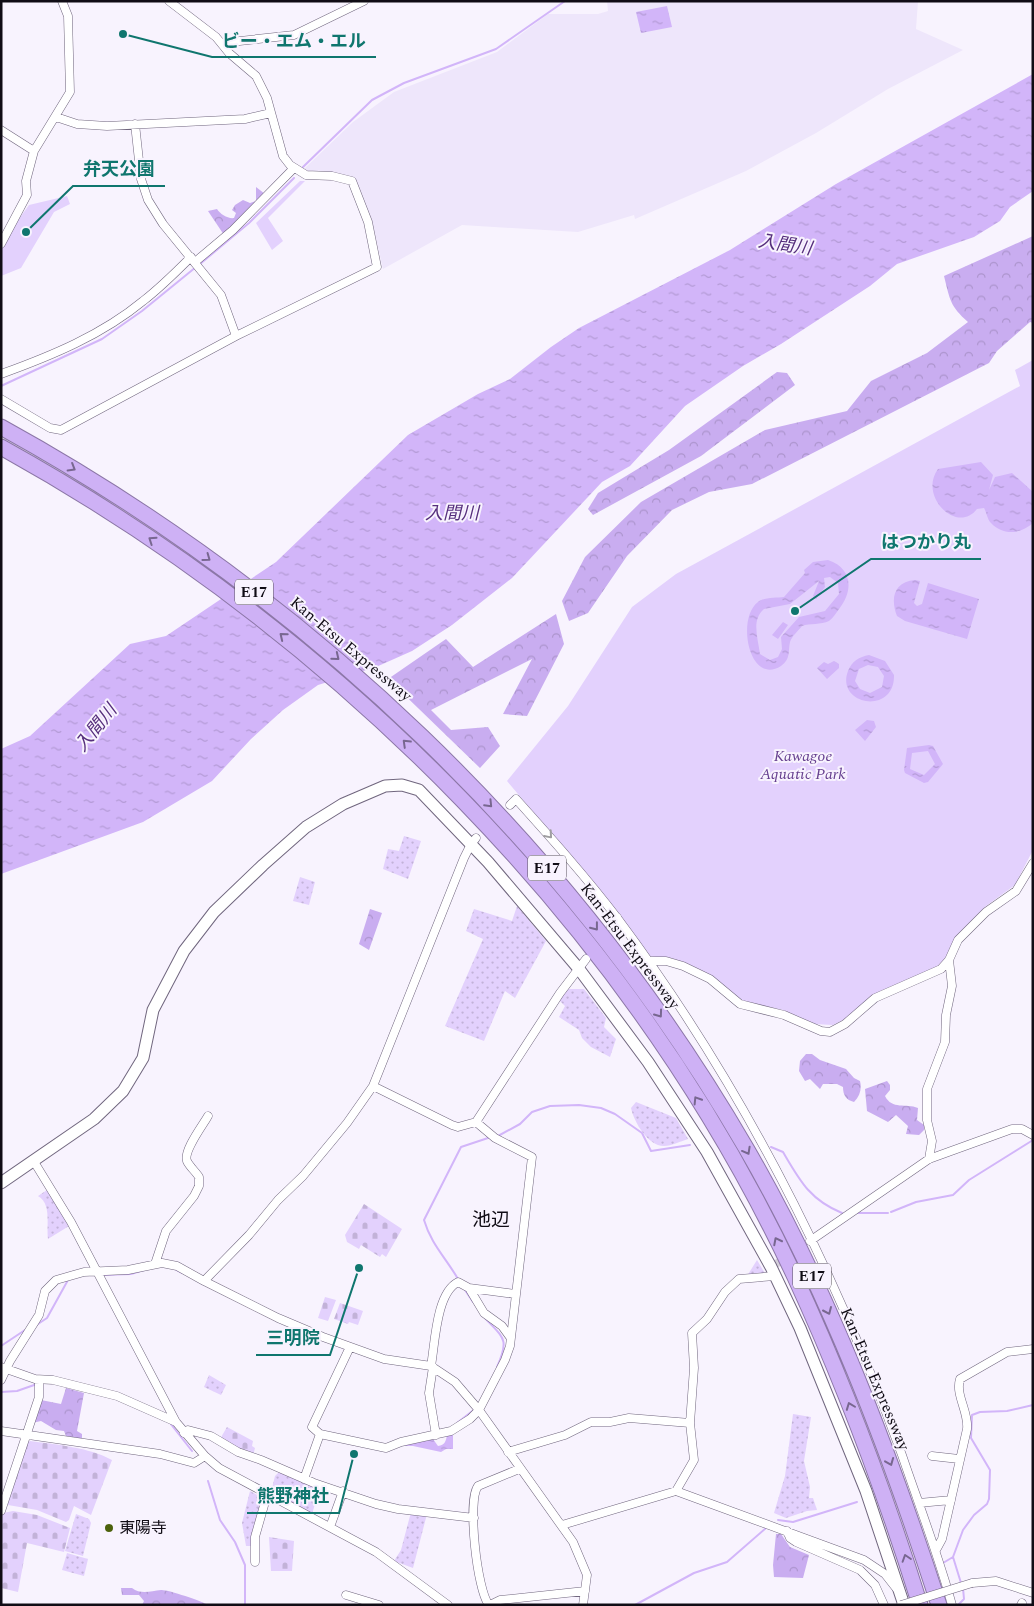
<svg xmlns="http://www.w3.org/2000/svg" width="1034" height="1606" font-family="Spectral,'Noto Sans JP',serif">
<defs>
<pattern id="grass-dots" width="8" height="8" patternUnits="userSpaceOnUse" patternTransform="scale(1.25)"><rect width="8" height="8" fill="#e3d1fd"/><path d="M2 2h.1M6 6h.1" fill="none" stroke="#c2b2d8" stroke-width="1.8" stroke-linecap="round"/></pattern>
<pattern id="forest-crowns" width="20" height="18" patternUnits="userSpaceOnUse" patternTransform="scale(1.25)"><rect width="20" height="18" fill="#c9adf0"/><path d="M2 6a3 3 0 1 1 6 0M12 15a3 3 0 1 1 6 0" fill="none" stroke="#ac94cd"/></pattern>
<pattern id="cemetery-stones" width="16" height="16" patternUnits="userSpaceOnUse" patternTransform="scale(1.25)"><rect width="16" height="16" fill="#e3d1fd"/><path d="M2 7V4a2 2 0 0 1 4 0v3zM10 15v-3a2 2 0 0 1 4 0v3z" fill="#c2b2d8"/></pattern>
<pattern id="water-ripples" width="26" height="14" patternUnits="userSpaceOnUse" patternTransform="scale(1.25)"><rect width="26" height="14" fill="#d2b5f9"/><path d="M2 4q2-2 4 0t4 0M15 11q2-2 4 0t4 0" fill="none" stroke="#b39ad5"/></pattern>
</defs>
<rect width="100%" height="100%" fill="#f8f3fe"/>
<path fill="#eee6fb" d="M607,1H918L916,29L963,50L888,89L816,133L746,171L635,219L634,215L578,232L462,225L383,269L374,230L355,178L331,172L316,174L304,169L353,122L394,92L497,52L548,14H598L608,11Z"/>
<path fill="url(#grass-dots)" d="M404,836L421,841L408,879L383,869L388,849L399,851Z
M300,877L315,882L309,905L293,901Z
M517,906L546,941L515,998L505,991L484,1041L445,1026L483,939L466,931L474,909L512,921Z
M567,989H584L606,1018L604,1027L616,1039L610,1057L591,1047L582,1038L579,1030L559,1017L565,1006L559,1000Z
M636,1102L676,1118L688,1139C681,1141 672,1146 664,1146C648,1146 634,1122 631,1108Z
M47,1190L69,1226L48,1239C46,1225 52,1204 38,1196Z
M757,1260L766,1275L747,1276Z
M209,1375L226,1385L221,1395L204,1387Z
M793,1414L811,1417L804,1461L810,1487L809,1498H813L817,1510L807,1511L786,1518L774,1513L785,1476Z
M280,1471L320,1488L312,1514L271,1492L275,1476Z
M250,1491L263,1498L251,1546H246L242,1523Z
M411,1512L427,1514L413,1568L394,1561L401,1550Z
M76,1514L89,1519L91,1523L83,1556L65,1551Z
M67,1553L88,1559L84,1576L62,1570Z"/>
<path fill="url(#forest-crowns)" d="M256,187L265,194L224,235L208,211L217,209C220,214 228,219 234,218L236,213L232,210L235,205L243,200L250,203L256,201Z
M1033,236V323L1030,322L997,351L989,363L752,484L709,492L672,510L627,556L588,613L569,621L562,601L585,557L641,502L765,430L847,411L871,381L927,353L968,322C950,306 950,300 944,276Z
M777,372L787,373L795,385L701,456L593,515L588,509L598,493L669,450Z
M556,614L564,644L527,716L503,714L532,659L431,710L451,730L488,727L500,746L480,768L388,679L446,639L473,667Z
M370,909L382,913L369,950L359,944Z
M806,1054H812L820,1060L846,1069L854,1078L860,1081C862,1089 860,1096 854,1102C846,1100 843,1095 843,1087L837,1084H823L820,1089L810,1079L805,1081L799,1071L800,1061Z
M887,1081L890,1085V1090L885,1096C892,1110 906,1103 918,1108L917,1120L924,1125V1130L919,1135L906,1134L908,1126L896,1115L888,1122L867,1111L865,1089Z
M66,1388L84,1393L77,1431L82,1434V1439L66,1436L64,1431L56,1430L41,1421L32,1423L41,1400L61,1404Z
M776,1534H781L790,1547L809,1555L803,1578L774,1577L773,1565Z
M121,1588H132C141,1595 151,1591 161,1590C166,1589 202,1601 208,1605H142L144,1601L139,1595H122Z"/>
<path fill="url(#cemetery-stones)" d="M364,1204L402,1229L386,1257L382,1254L380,1257L361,1245L359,1249L347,1242L345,1235Z
M325,1297L336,1300L328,1321L318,1318Z
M340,1303L363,1311L358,1325L349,1322L348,1324L334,1319Z
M227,1427L253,1441L252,1446L255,1448L253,1456L220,1439Z
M30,1441C58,1445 88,1447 112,1460L91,1515L74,1506L69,1520L66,1522L37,1510L8,1505L6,1503L25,1444Z
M13,1511L37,1515L70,1528L64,1552L27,1543L18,1592L1,1588V1516L3,1513Z
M269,1537L294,1541L292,1571H271Z"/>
<path fill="#e3d1fd" d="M300,181H305L268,218L283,241L272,250L256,223Z
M67,196L70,204L54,212L21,268L1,276V250L13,227L29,205Z
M1033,360V850L1015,885L986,906L955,938L945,959L935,968L878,992L847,1018L833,1025L814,1024L783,1010L746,1002L737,999L714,977L673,959L648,956L562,846L507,781L568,706L632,607L676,574L1020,386L1015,370Z"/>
<path fill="url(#water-ripples)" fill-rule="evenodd" d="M667,6L672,27L641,33L636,12Z
M1033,74V191L1010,207L1000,221L974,237L897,264L870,286L781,344L743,366L685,406L630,466L602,482L512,578L452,625L412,651L376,667L318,685L283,710L251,739L212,781L143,822L1,874V749L30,736L130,644L166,636L276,562L408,435L478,394L510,379L551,347L579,328L730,250L836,184Z
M981,462L993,475L989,490L995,477L1012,473L1033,492V523C1021,534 1003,536 991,523C987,519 987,513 984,508L977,509C957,535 918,496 938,469Z
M828,560C852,568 854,590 839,609C836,613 833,618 829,621C821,625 810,623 802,626C798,631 792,636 790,642C788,651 791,659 781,666C749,686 736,618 758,602C764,597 776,598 784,597L805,573L804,570L813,562ZM830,577L838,583L839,594L825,611L799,617L781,637L782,649L778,657L770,660L760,654C758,638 751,620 764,609L790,604L819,581L813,596L816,599L825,587L824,578Z
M915,580L920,581L914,603L917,606L922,604L928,583L979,599L967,639L905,621L897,616C890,598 894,582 915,580Z
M783,622L788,625L778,639L772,635Z
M869,655L885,661L894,675C895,716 835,705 848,671C852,661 859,657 869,655ZM868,665L878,667L884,676L882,687L870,693L860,689L855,681L859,669Z
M834,661L839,664V668L827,679L817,668L824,662L828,664Z
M867,720L874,721L876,727L865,741L855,730Z
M929,745L933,746L943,764L928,782L924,783L905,773L904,770L907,748ZM928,751L935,764L924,775L910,769L912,753Z
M453,1433V1449H446L441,1452L413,1446H401L402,1444L433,1439L438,1446C445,1445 446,1441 447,1435Z"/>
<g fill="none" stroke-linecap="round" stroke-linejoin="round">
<path stroke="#d2b5f9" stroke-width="2" d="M303,167L372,100L404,83L496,49L565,1
M200,264L249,223L294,178
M1,386L102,339L142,311L196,267
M498,1136L520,1124L532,1112L550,1106L579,1105L601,1108L615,1114L642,1133L651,1151L690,1145
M771,1147L783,1152C800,1181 810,1200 842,1213
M891,1212L916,1202L953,1195L969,1180L1033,1140
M855,1213H888
M173,1268L182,1273
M102,1275L131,1274L144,1270
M458,1279C446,1258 431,1244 424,1220L461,1147L491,1137
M465,1290L473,1302
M485,1318C503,1338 510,1338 497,1367
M35,1326L47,1318L68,1280
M1,1346L25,1330
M1,1392L17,1391L37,1384
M170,1423L192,1451
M457,1423L475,1409
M208,1481L220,1520L235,1542L245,1565V1605
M778,1520L793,1522L857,1502
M953,1557L961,1583
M943,1563L953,1557L963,1530L974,1515L987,1504L989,1499L990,1470L971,1438L972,1415L980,1412L1007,1411L1033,1405
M635,1605L694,1573L727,1562L766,1528
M958,1605L964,1599L963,1588"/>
<path stroke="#d5d0db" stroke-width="8" stroke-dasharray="8 4" stroke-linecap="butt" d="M776,1264L802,1247"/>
<g stroke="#70667e" stroke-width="9">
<path id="street" d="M221,43L294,35L364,1
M56,117L77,124L107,126L245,119L271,113
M135,124L141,179L148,200L163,224L221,295L236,336
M1,130L34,151
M1,244L27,195L26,181L34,151L70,92L68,16L62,1
M195,262L233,230L294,168
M1,374C51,356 102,335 143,301C160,288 176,272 191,257
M1,399L50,428L61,430L236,336L377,267L368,222L352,181L332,176L306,175L290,165L283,156L267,98L256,76L229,53L216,37L169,1
M510,805L516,799C551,838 586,877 618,919C740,1082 833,1265 902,1455C919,1505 938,1554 952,1605
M611,927L617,917
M649,961H666L683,966L710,979L740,1004L784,1015L821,1031L830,1032L845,1024L875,998L941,969L949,960L958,940L986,912L1016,891L1033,863
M373,1086L452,1125L458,1127L476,1122L560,993L586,959
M929,1159L932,1141L927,1120V1089L945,1042L946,1015L952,986L949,960
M33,1160L71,1222L176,1422L205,1456L219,1468L376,1552L448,1605
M810,1241L929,1159L1012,1129H1022L1033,1135
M155,1264L166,1231L194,1196L199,1186V1177C196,1172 189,1166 187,1161C183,1151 203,1125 208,1116
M204,1281L278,1318L323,1337L384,1359L431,1366L455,1382L479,1410L573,1542L587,1575L583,1605
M469,1288L515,1294
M431,1366C435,1344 436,1293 458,1282L469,1288L484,1313L502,1326L510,1337
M1,1367L35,1379L53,1380L117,1396L176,1422
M433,1367L429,1393L436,1435
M1,1380L10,1361L39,1315L45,1291L56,1280L84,1272L128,1270L162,1263L177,1266L204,1281L249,1235L278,1200L303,1176L347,1123L373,1086L464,858L471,844L476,838
M1,1431L160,1454L194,1463L205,1456
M184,1433L188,1430L211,1436L238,1452L261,1460L314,1483L376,1504L398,1509L474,1518
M320,1434L386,1448L401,1442L451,1431L470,1419L479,1410L505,1360L510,1346L532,1157L495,1138L476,1122
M508,1452L565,1435L591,1422H610L629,1418L690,1423
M932,1456L959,1459
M304,1479L320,1434L312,1427L350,1347
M676,1491L694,1460L690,1423L694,1368L692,1333L707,1319L725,1292L739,1279L775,1276
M919,1503L951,1500
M1,1511L39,1397V1380
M562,1525L676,1491L864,1560L885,1574L896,1588
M330,1527L343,1491
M787,1531L790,1538L796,1542L860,1570L875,1585L884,1605
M936,1550L942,1539L967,1429C969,1412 955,1395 960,1379L1007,1352L1033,1349
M255,1562V1537L267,1495
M972,1583L996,1581L1033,1593
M346,1595L379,1605
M489,1605C477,1591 467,1500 478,1486L519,1469
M490,1605L500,1600L585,1591
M1021,1605L1022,1603"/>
</g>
<g stroke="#70667e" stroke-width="13">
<path id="secondary" d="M1,1183L94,1119L123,1091L143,1058L153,1010L184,951L214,912L263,865L306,827L343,804L385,786L402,785L419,790L488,862L579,969L648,1062L707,1152L771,1267L800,1328L866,1491L904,1605"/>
</g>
<g stroke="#8c77a7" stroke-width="17">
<path id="highway" d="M1,427C308,596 569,844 746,1148C829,1291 888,1448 939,1605
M1,447C337,633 632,927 795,1277C844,1383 885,1493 920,1605"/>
</g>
<use href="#street" stroke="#fff" stroke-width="8"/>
<use href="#secondary" stroke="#fff" stroke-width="11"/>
<use href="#highway" stroke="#ceb1f5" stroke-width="15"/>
<g stroke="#70667e" stroke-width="9" stroke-linecap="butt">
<path id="street-bridge" d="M901,1605L972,1583"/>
</g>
<use href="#street-bridge" stroke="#fff" stroke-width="8"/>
</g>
<defs><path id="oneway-chevron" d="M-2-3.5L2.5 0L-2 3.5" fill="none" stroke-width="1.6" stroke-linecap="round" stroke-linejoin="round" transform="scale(1.25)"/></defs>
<g stroke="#786790">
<use href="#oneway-chevron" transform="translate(72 468) rotate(31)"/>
<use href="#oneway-chevron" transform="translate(152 540) rotate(-146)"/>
<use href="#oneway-chevron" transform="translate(207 558) rotate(36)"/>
<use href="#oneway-chevron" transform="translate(283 636) rotate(-141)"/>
<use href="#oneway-chevron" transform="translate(336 657) rotate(39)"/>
<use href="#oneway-chevron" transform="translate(406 743) rotate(-136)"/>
<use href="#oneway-chevron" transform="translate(489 804) rotate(46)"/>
<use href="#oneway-chevron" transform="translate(595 927) rotate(52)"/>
<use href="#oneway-chevron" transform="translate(659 1014) rotate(54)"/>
<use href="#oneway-chevron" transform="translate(697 1100) rotate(-122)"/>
<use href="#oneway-chevron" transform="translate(747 1151) rotate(61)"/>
<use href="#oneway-chevron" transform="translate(777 1241) rotate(-117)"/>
<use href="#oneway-chevron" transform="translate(828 1311) rotate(66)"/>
<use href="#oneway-chevron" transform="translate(850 1406) rotate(-111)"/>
<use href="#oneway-chevron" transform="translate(890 1462) rotate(68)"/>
<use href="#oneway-chevron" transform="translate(906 1558) rotate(-108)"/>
</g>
<use stroke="#9f9ea1" href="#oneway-chevron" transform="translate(549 835) rotate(49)"/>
<circle fill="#4c610c" stroke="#f8f3fe" stroke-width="2" cx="109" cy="1528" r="5"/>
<g text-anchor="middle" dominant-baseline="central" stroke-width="4" stroke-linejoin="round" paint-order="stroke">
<g fill="#f8f3fe" stroke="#56515b" stroke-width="1">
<rect x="235" y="579.5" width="38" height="25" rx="4"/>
<rect x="528" y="855.5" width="38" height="25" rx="4"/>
<rect x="793" y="1263.5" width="38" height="25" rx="4"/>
</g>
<g font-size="15" font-weight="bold" fill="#100c15">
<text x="254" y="592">E17</text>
<text x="547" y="868">E17</text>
<text x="812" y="1276">E17</text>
</g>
<g font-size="16" fill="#100c15" stroke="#f8f3fe">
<text transform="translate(351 649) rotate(40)">Kan-Etsu Expressway</text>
<text transform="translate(630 946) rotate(53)">Kan-Etsu Expressway</text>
<text transform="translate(875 1379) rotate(67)">Kan-Etsu Expressway</text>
</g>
<g font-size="16" font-style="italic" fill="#674190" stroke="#f8f3fe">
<text x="803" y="756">Kawagoe<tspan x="803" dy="18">Aquatic Park</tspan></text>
</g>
<g font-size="16" fill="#100c15" stroke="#f8f3fe" text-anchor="start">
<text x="119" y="1528">東陽寺</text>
</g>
<g font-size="18" font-style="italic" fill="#562f7d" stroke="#f8f3fe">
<text transform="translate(785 245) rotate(9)">入間川</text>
<text x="452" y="513">入間川</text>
<text transform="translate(96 728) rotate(-51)">入間川</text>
</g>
<g font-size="19" fill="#100c15" stroke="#f8f3fe">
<text x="491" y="1220">池辺</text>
</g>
</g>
<path fill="none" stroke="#0f766e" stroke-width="2" d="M123 34L212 57H376M26 232L73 186H165M795 611L871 559H981M359 1268L330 1355H256M354 1454L339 1513H247"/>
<g fill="#0f766e" stroke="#f8f3fe" stroke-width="2">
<circle cx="123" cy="34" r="5"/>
<circle cx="26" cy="232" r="5"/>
<circle cx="795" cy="611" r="5"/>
<circle cx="359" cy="1268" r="5"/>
<circle cx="354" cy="1454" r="5"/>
</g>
<g font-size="18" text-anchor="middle" font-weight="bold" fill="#0f766e" stroke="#f8f3fe" stroke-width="4" stroke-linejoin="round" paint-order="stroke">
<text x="294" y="47">ビー・エム・エル</text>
<text x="119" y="175">弁天公園</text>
<text x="926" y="548">はつかり丸</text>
<text x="293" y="1344">三明院</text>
<text x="293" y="1502">熊野神社</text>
</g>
<rect width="1034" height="1606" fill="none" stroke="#100c15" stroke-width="5"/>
</svg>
